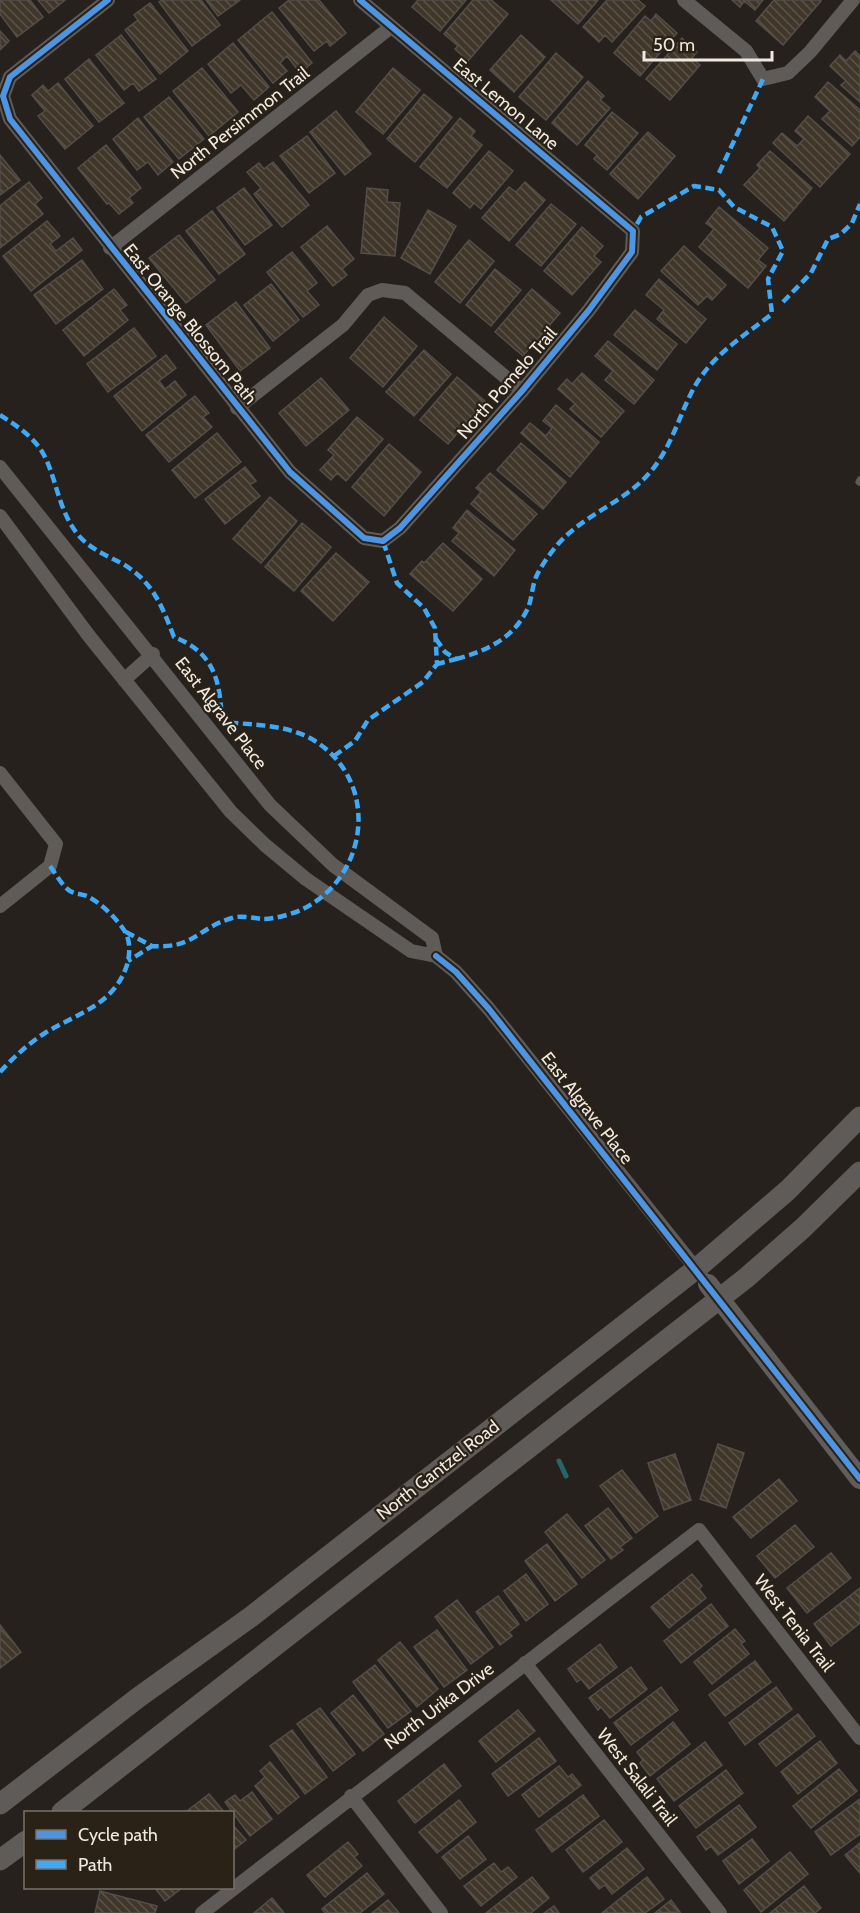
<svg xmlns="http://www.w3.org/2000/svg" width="860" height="1913" font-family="Cabin,sans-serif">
<defs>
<pattern id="building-back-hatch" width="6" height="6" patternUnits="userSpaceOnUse" patternTransform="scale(1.5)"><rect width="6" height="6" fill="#40362a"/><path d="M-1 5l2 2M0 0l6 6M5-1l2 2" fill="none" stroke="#5c5349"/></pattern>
</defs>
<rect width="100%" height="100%" fill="#26211c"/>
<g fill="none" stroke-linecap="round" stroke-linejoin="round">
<path stroke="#266568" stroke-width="5" d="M559,1461L566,1476"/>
</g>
<path fill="url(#building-back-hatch)" stroke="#534e4a" stroke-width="1.5" d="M0,0H30L43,17L17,37L0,14Z
M38,0H65L49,13Z
M162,0H201L220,25L192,46L159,2Z
M206,0H240L218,16Z
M289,0H319L346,33L330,46L327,41L314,51L279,8Z
M418,0H466L440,31L412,7Z
M473,0H491L508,14L468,61L455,49L458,46L444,34Z
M551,0H598L578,24Z
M607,0H638L645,6L612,42L605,35L599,42L583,27Z
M732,0H763L755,10L744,1L740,7Z
M774,0H820L821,1L783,45L756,21Z
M150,3L188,51L160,74L125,30L138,20L134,15Z
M272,12L312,63L300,73L287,56L280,63L287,71L273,83L238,40Z
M656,14L677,33L640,76L614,53L645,16L651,21Z
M0,31L9,41L0,50Z
M121,35L156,79L139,91L133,83L124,90L96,55Z
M521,35L545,57L514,92L490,70Z
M682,38L697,52L692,58L700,65L670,100L646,79Z
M233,43L269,87L254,100L241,85L231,93L208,64Z
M855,51L860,56V102L841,85L846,81L830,66L840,55L846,61Z
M556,53L583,77L546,120L519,97Z
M89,59L124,103L99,122L65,79Z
M202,68L238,112L209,136L173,91Z
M393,68L420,90L383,134L356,112Z
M588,81L604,96L600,100L610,108L577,145L552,123Z
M828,82L860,110V137L852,146L822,119L830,111L815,97Z
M58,83L93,126L65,149L38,116L45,111L32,95L43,85L48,91Z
M424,94L452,117L415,162L387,139Z
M169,97L204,139L179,159L144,117Z
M336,111L371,154L345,175L310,132Z
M612,112L638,133L607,170L594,159L597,155L585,145Z
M808,116L850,154L820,187L773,143L782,133L797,146L804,139L795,131Z
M138,118L173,162L158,175L148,162L137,170L113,139Z
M460,118L475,131L471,136L482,145L447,188L420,167Z
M648,132L675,156L638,199L610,174Z
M307,136L335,173L309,193L280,156Z
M106,145L141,188L129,198L133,203L119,214L109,203L107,204L78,168Z
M489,151L513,171L481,209L474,203L470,208L453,193Z
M770,151L812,188L784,221L744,185L760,168L757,165Z
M0,155L20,180L0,195Z
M273,162L309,205L282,227L254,194L261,188L247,172L259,163L264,169Z
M29,182L42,198L35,204L43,214L0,248V206Z
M525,182L545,200L509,241L482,218L509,187L516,192Z
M244,188L272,225L245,245L217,208Z
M367,188L388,190L387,202L400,203L395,256L361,253Z
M551,204L576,224L541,266L516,245Z
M719,207L768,248L758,260L766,266L748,288L699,247L714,229L706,223Z
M428,210L456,226L430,274L401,258Z
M212,211L245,254L219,274L186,231Z
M47,221L60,236L50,244L56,251L73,238L82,250L31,291L3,256Z
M327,226L354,259L342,269L347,275L333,286L301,247Z
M582,227L603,246L594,256L601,262L572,295L544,271Z
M179,235L215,280L186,303L149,258Z
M469,240L494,261L460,303L435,282Z
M684,246L726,285L712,300L707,296L698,305L661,271Z
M292,252L317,283L307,291L319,305L303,317L267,272Z
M82,260L103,289L56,324L34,295Z
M495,269L521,290L491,326L466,305Z
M659,279L706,319L686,343L657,319L664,310L646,295Z
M271,284L299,320L273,341L244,305Z
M114,289L127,305L120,310L128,320L84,356L63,330Z
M532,289L560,313L523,356L495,332Z
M236,302L270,348L240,371L206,325Z
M635,310L677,344L657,370L614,335Z
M384,317L417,346L383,387L350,358Z
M134,328L156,356L108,392L87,364Z
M608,341L654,380L634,404L605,380L613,371L595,356Z
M424,350L451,374L414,416L386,392Z
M166,355L176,368L159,381L165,389L175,381L186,395L142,431L114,396Z
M582,373L624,411L601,437L570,409L575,404L558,389L567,379L572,384Z
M457,377L485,401L448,444L420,420Z
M321,378L349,410L306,446L279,413Z
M195,396L209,413L203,417L212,427L169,462L146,435Z
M556,405L599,442L570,477L521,433L530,423L546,436L552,428L543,421Z
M357,417L383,439L346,481L337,473L331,480L320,470L334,455L328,450Z
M217,433L241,462L195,498L172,470Z
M521,443L566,482L543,509L497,470Z
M389,444L421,472L384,516L352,487Z
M245,467L256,481L250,485L260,496L225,524L205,499Z
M490,473L537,514L513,540L471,504L481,492L476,488Z
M270,497L297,521L261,563L233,539Z
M467,510L515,550L494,576L452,541L459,533L453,528Z
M302,523L331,547L294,591L265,567Z
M443,543L482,579L453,611L410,574L422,561L424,563Z
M336,553L369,582L333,621L301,591Z
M718,1444L744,1453L726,1508L700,1499Z
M675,1454L691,1500L664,1510L648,1463Z
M622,1470L658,1516L636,1533L600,1486Z
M779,1479L797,1501L751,1538L733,1517Z
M608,1508L632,1538L620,1547L623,1550L611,1559L585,1526Z
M567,1514L605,1560L582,1578L545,1532Z
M795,1525L814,1547L775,1578L757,1556Z
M547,1544L577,1584L555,1601L525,1561Z
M831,1553L851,1578L807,1613L787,1588Z
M526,1574L548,1604L526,1621L504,1591Z
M692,1574L702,1586L699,1589L706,1598L669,1628L651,1607Z
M860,1588V1623L831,1646L814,1624Z
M498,1596L519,1624L509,1632L512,1636L500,1645L476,1612Z
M457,1600L493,1647L471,1664L435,1617Z
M711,1604L728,1626L681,1663L664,1641Z
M0,1625L21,1652L0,1668Z
M735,1629L745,1641L741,1644L749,1654L712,1684L694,1662Z
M437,1630L467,1670L444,1687L414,1647Z
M400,1642L438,1689L417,1707L378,1660Z
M600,1644L617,1667L589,1689L581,1679L577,1682L568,1669Z
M755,1661L771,1682L725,1716L709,1695Z
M375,1665L411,1711L388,1728L353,1682Z
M631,1667L647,1689L610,1718L601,1707L598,1710L589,1698Z
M661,1687L678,1710L631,1745L614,1723Z
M776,1687L792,1709L745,1745L729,1723Z
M353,1695L384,1734L363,1751L331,1713Z
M320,1708L355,1754L333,1771L297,1724Z
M518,1710L535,1731L496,1762L479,1741Z
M798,1714L815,1736L776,1766L759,1744Z
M673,1722L690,1744L650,1776L640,1763L643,1760L637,1752Z
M292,1730L327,1777L305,1794L270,1746Z
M539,1738L556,1761L508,1796L492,1774Z
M820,1741L837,1763L798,1794L781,1772Z
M705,1742L722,1765L674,1801L657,1779Z
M270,1762L299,1797L278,1814L255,1786L265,1777L260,1771Z
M444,1764L461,1786L415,1823L398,1801Z
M559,1766L568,1777L572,1774L581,1785L539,1817L522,1795Z
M839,1769L857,1791L811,1828L793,1806Z
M726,1770L743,1793L696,1828L679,1806Z
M252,1792L272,1819L250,1836L225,1802L235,1795L240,1801Z
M209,1794L224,1812H188L187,1811Z
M583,1795L599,1816L552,1852L536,1830Z
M860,1799V1834L831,1855L815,1832Z
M459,1800L476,1822L437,1853L419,1832Z
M739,1805L756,1827L718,1855L711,1846L706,1850L697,1837Z
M604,1820L622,1842L583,1872L566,1850Z
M232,1824L246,1840L232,1851Z
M468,1836L486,1859L460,1879L442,1857Z
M752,1839L769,1861L739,1884L723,1861Z
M348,1842L358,1854L354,1857L362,1866L325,1897L307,1875Z
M860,1843V1873L845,1855Z
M627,1848L644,1869L612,1894L605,1885L599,1889L590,1878Z
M790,1852L808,1874L761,1912L744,1890Z
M494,1863L501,1872L508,1867L517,1877L481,1906L464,1886Z
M367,1873L384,1894L360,1913H325L322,1909Z
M532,1877L549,1898L531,1913H486Z
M647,1877L664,1899L645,1913H602Z
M804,1886L821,1908L815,1913H770Z
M155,1888H182L165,1901Z
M100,1891L157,1906L155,1913H95Z
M272,1898L284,1913H254Z
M388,1900L399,1913H372Z
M671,1900L680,1912L655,1913Z
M554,1906L559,1913H544Z"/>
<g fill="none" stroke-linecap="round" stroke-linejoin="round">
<path stroke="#5e5b59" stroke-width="7" d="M859,482L860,480"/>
<path stroke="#5e5b59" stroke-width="14" d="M108,0L10,77L3,96L10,119L290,472L364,538L383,541L400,528L522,391L589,310L632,252L633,231L360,0
M684,0L746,51L763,79L788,73L810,52L853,0
M110,248L391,27
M237,408L343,325L368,295L382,290L405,293L522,391
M0,467L270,805L333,865L432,938L436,956
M0,516L89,636L231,812L265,845L306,879L411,951L436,956L456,972L489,1009L701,1275
M124,680L153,654
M0,773L56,844L50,866L0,906
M525,1663L720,1913
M351,1796L441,1913
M202,1913L699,1530L860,1738"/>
<path stroke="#615d5b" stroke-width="20" d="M708,1284L860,1479"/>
<path stroke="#5f5b58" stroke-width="21" d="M0,1804L139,1697L252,1616L696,1269L788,1190L860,1117
M62,1812L746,1278L803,1228L860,1172
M0,1860L26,1841"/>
<path stroke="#3fa9f5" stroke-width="4.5" stroke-dasharray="9 4.5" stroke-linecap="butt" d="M719,173L763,79
M783,302L811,273L828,239L841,234L852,223L860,204
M0,415C14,424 28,433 39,447C57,472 56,510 80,537C92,550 108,556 123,564C153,582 162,606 174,637C215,653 220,681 222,722C253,725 288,724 315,741C380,782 369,876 303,909C293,914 274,919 263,919C253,918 241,915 232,918C197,928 195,949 152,946
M436,639L445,652L456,659L437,664
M456,659C487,651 514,638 528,608C532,598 532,587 536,577C541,566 551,552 559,543C586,513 626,502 652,470C674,443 681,408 698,381C717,352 745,335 772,314L768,279L783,251L772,227L734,207L719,190L707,188L694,186L658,207L641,217L633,231
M334,756L355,741L368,720L423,682L437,664L435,628L424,608L397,583L383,541
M126,932L152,946L128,961
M0,1072C14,1057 28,1044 45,1033C78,1013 114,1005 127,965C130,954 131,941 124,930C116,918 101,903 87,896C82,894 75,894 70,891C63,887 55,873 50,866"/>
<g stroke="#2b2217" stroke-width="10">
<path id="cycleway" d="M108,0L10,77L3,96L10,119L290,472L364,538L383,541L400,528L522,391L589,310L632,252L633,231L360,0
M436,956L456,972L489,1009L860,1479"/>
</g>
<use href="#cycleway" stroke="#4d94e3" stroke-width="6"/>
</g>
<g text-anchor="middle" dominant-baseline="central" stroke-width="4.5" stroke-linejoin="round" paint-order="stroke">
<g font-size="18" fill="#efe9e1" stroke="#2b2217">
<text transform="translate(506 104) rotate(40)">East Lemon Lane</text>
<text transform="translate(240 123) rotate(-38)">North Persimmon Trail</text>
<text transform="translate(190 324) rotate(51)">East Orange Blossom Path</text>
<text transform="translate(507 383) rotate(-49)">North Pomelo Trail</text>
<text transform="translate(221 713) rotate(52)">East Algrave Place</text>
<text transform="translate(587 1108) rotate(52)">East Algrave Place</text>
<text transform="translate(438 1470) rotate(-38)">North Gantzel Road</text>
<text transform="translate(794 1623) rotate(52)">West Tenia Trail</text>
<text transform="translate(439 1706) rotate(-37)">North Urika Drive</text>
<text transform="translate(637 1777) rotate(52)">West Salali Trail</text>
</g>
</g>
<rect x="24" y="1811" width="210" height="78" fill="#2b2217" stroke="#797268" stroke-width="1.5"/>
<rect x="36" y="1830" width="30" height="9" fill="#4d94e3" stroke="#797268" stroke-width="1.5"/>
<text x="78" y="1841" font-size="18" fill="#efe9e1">Cycle path</text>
<rect x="36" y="1860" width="30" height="9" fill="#3fa9f5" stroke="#797268" stroke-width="1.5"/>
<text x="78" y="1871" font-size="18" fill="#efe9e1">Path</text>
<path d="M644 51v9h128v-9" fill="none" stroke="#efe9e1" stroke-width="3"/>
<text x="653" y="51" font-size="18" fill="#efe9e1" stroke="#2b2217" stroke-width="4.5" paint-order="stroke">50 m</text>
</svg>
